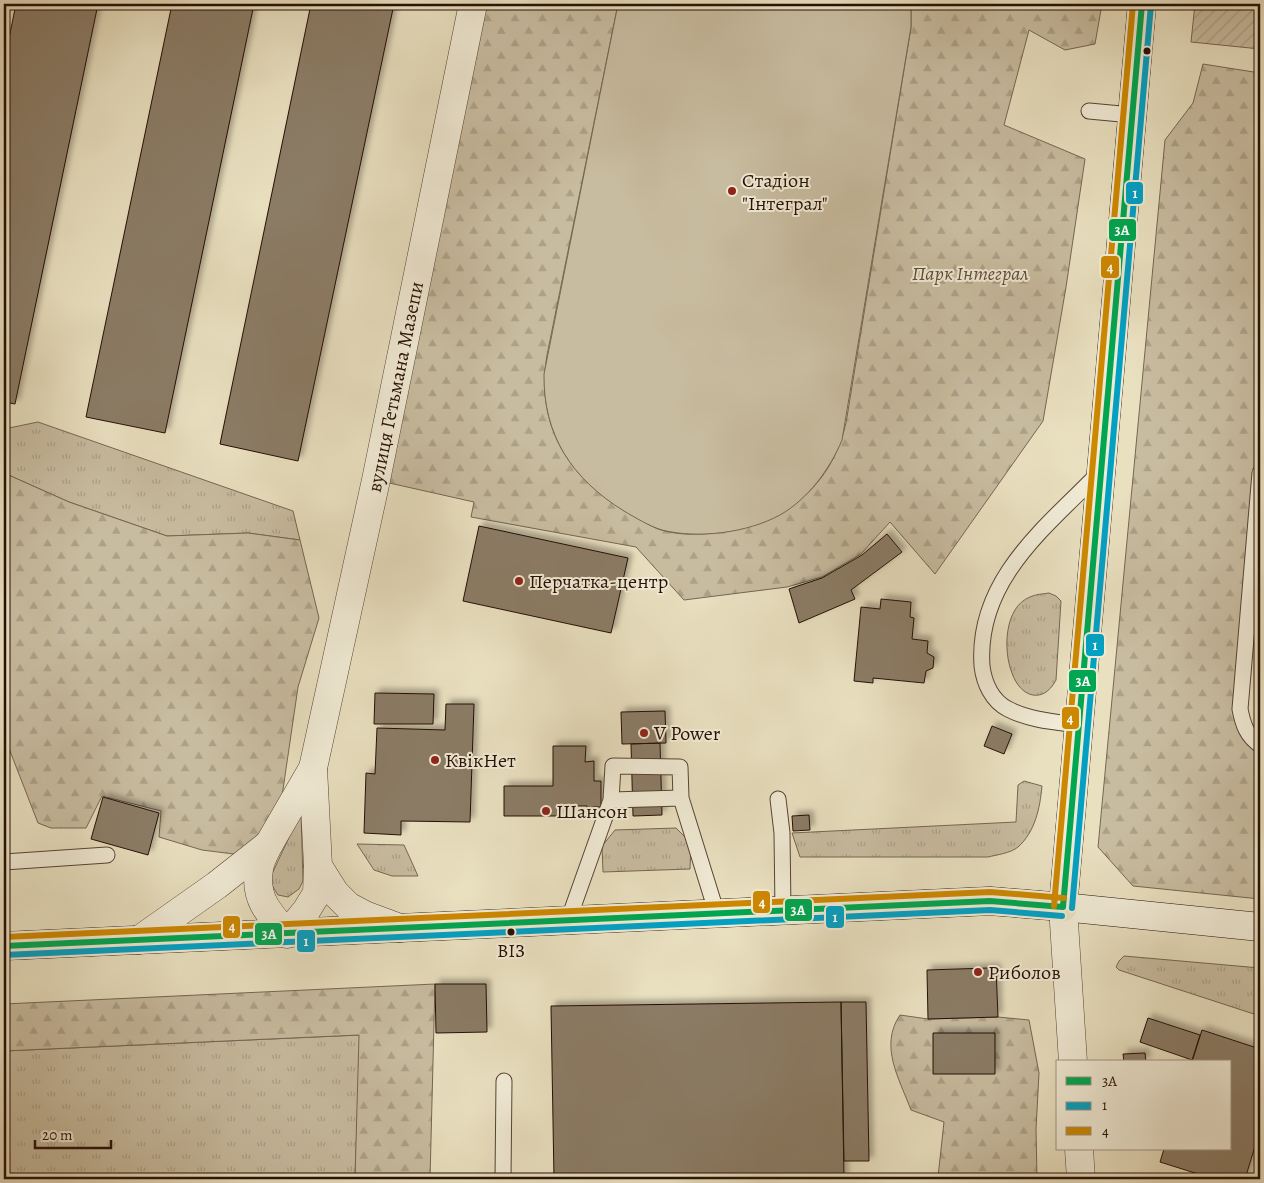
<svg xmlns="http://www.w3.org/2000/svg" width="1264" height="1183" font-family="Alegreya,serif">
<defs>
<pattern id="grass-tufts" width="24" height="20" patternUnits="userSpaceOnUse" patternTransform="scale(1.25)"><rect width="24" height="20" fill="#c8bca0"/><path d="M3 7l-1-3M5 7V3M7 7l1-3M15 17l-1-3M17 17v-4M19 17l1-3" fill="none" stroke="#aca088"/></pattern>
<pattern id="forest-firs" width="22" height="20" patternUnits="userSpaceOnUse" patternTransform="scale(1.25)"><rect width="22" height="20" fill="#c8bca0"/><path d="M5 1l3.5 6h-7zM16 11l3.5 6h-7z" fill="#aca088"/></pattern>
<pattern id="garden-furrows" width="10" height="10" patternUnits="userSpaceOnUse" patternTransform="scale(1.25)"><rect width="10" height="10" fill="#c8bca0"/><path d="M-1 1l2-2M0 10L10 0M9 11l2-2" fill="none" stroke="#aca088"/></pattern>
<filter id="shadow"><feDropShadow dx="4.5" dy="-4.5" stdDeviation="2.5" flood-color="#0004"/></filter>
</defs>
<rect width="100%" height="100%" fill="#e9e0c0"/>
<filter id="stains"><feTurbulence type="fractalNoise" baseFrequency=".004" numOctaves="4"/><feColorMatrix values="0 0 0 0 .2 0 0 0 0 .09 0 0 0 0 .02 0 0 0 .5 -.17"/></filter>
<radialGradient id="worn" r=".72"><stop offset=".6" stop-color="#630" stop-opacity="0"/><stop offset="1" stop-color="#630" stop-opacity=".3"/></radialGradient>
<path fill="url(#grass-tufts)" stroke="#766652" d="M38,422L293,511L300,540L248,533L167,536L69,502L4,473V429Z
M1049,593L1056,596L1061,601L1056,680C1043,705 1020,697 1012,673C1003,651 1004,607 1030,597C1036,594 1043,594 1049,593Z
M1024,781L1042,786C1040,808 1035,832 1018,847C1011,853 996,855 988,857H800L792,833L1016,822L1018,785Z
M301,812L303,881L299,889L288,897L278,895L273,887L270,878Z
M676,828L691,843L690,869L603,872L602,846L615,830Z
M357,844L404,845L418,876H392L374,870Z
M1124,956L1260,968V1016L1119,970L1116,967L1119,961Z
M360,1035L355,1179H4V1051Z"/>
<path fill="url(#forest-firs)" stroke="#766652" d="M473,4H618L547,355C535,426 569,480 631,514C640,519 651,527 661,530C678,535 696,535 713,533C779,527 831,490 846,423L911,27V4H1102L1095,44L1065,50L1029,30L1004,125L1085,159L1066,287L1043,421L935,574L890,522L861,554L822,577L787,587L684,600L636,547L471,517L474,502L376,480Z
M1203,64L1260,73V400L1240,709L1260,745V899L1133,886L1098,847L1165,140L1193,103Z
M4,473L69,502L167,536L248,533L300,540L319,618L298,687L280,810L242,855L202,850L159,837L161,811L102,796L86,828H51L38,823L10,751L4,731Z
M435,984L430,1179H355L359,1035L4,1051V1004Z
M900,1015L928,1019L998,1017L1029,1020L1039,1073L1036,1129L1037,1179H914L938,1177L944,1122L911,1110C899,1078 879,1046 900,1015Z"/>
<path fill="#c8bca0" stroke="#766652" d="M618,4H911V27L842,440C830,469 808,499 780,515C747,533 698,539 662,530C649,526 636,518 624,511C572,479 543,435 544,374Z"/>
<path fill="url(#garden-furrows)" stroke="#766652" d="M1195,4H1260V49L1191,42Z"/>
<path fill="#8b7c66" stroke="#250f05" filter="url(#shadow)" d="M16,4H98L15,404L4,402V63Z
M172,4H254L165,433L86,417Z
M311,4H394L298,461L220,444Z
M479,526L628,558L611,633L463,601Z
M887,534L902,552L851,590L855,599L799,623L789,589L822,578L862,555Z
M881,599L911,602L910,617L914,618L912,639L928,641L927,653L934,657L933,668L926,671L924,683L873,678V683L854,681L861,607L880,609Z
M375,693L434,694L433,724H374Z
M446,704H474L470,822L401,821V835L364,833L366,773L375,774L377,728L445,730Z
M665,711L666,743L622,744L621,712Z
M992,726L1012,734L1004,754L984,746Z
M660,743L662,815L633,816L631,744Z
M553,746H586L585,762L594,761V781H601V807H593V812H587V806H558V816H504V786H553Z
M103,797L159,813L148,855L91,839Z
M809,815L810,830L793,831L792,816Z
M988,968H996L998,1017L928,1019L927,970Z
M435,984H486L487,1032L436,1033Z
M841,1002L844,1179H554L551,1006Z
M841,1002H866L869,1161H844Z
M1148,1018L1200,1035L1192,1060L1140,1042Z
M1202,1030L1260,1049V1130L1245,1179H1214L1160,1162L1164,1149H1230V1062H1192Z
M933,1033H995V1074H933Z
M1145,1053L1146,1062H1124L1123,1054Z"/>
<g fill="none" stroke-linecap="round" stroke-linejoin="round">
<g stroke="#564334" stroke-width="17">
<path id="lane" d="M1089,111L1132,115
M1260,473L1240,709C1243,725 1247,736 1260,745
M1078,725C1055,722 1029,720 1008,709C992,701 984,683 982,666C976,580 1046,527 1100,472
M778,799L782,833L783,911
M611,800L613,766L680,767L681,798
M4,862L107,855
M568,921L611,800L681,798L717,914
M503,1179L504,1081"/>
</g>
<g stroke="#564334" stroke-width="29">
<g id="street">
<path d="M269,844C265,852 260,861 259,869C254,898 269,914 287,934L306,911L317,893L318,866"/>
<path d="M1063,907L1073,1062"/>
<path id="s1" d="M400,928L365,915L348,906L335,893L318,866L313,768L376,480L473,4"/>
<path d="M139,940L217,885L269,844L313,768"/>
<path d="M1079,1149L1081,1179"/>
</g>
</g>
<g stroke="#250f05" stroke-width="29">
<path id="secondary" d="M1063,907L1260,927"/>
</g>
<g stroke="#250f05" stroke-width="29">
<path id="primary" d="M4,946L990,901L1063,907L1142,4"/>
</g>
<use href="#lane" stroke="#f1ebd6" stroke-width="15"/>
<use href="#street" stroke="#f1ebd6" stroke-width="28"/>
<use href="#secondary" stroke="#f1ebd6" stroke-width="28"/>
<use href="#primary" stroke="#e9e0c0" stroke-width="28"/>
<g stroke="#f1ebd6" stroke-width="10">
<path id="bus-1" d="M1063,907L1142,4
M4,946L990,901L1063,907"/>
</g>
<g stroke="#f1ebd6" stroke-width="10">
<path id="bus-2" d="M1072,908L1151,5
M4,955L990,910L1062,916"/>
</g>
<g stroke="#f1ebd6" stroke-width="10">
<path id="bus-3" d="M1054,906L1133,4
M4,937L990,892L1064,898"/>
</g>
<use href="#bus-1" stroke="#00a651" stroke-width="6"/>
<use href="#bus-2" stroke="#02a1c4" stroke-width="6"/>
<use href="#bus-3" stroke="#cd8801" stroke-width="6"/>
</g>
<g fill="#250f05" stroke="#f1ebd6" stroke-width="2">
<circle cx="1147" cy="51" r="4.5"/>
<circle cx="511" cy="932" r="4.5"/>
</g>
<g fill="#8f2418" stroke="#f1ebd6" stroke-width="2">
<circle cx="732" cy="191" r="5"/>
<circle cx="519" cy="581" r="5"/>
<circle cx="644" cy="733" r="5"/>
<circle cx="435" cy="760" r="5"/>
<circle cx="546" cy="811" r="5"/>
<circle cx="978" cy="972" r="5"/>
</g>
<g text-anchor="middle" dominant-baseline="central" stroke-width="4" stroke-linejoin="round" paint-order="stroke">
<g font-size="19" fill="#250f05" stroke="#f1ebd6">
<text x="511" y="951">ВІЗ</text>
</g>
<g font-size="20" fill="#250f05" stroke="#f1ebd6" text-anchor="start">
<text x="742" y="180">Стадіон<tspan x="742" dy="23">"Інтеграл"</tspan></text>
<text x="529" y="581">Перчатка-центр</text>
<text x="654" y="733">V Power</text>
<text x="445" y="760">КвікНет</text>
<text x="556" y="811">Шансон</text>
<text x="988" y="972">Риболов</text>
</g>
<g font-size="20" font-style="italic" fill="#5e4c3b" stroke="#f1ebd6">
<text x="970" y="273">Парк Інтеграл</text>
</g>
<g font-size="20" fill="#250f05" stroke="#f1ebd6">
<text stroke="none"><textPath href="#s1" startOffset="595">вулиця Гетьмана Мазепи</textPath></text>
</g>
</g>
<g stroke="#f1ebd6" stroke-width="2">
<rect x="1125" y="181" width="19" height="24" rx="5" fill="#02a1c4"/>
<rect x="1108" y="218" width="29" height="24" rx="5" fill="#00a651"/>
<rect x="1100" y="255" width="20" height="24" rx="5" fill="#cd8801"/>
<rect x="1085" y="633" width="20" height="24" rx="5" fill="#02a1c4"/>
<rect x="1068" y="669" width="29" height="24" rx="5" fill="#00a651"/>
<rect x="1061" y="706" width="19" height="24" rx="5" fill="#cd8801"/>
<rect x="752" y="890" width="19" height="24" rx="5" fill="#cd8801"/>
<rect x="784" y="898" width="29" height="24" rx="5" fill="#00a651"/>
<rect x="825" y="905" width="20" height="24" rx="5" fill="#02a1c4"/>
<rect x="222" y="915" width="19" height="24" rx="5" fill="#cd8801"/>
<rect x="254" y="922" width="29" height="24" rx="5" fill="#00a651"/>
<rect x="296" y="929" width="20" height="24" rx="5" fill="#02a1c4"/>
</g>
<g font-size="14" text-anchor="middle" font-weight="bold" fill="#fff">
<text x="1135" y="198">1</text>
<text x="1122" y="235">3А</text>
<text x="1110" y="272">4</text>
<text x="1095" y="650">1</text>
<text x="1083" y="686">3А</text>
<text x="1070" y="723">4</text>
<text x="762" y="907">4</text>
<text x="798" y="915">3А</text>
<text x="835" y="922">1</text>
<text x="232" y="931">4</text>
<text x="269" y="939">3А</text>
<text x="306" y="946">1</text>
</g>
<rect width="1264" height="1183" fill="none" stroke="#e9e0c0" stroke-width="20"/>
<rect x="5" y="5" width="1254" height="1173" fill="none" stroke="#250f05" stroke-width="2.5"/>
<rect x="10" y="10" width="1244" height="1163" fill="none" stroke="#250f05"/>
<rect x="1056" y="1060" width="175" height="90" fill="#f1ebd6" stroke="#9f9382"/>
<rect x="1066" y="1077" width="25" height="8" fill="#00a651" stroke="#9f9382"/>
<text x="1102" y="1086" font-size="15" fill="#250f05">3А</text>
<rect x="1066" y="1102" width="25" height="8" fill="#02a1c4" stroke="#9f9382"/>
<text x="1102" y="1110" font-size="15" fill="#250f05">1</text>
<rect x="1066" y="1127" width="25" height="8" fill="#cd8801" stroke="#9f9382"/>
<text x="1102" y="1136" font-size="15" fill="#250f05">4</text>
<path d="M35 1140v8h76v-8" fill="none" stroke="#250f05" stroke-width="2.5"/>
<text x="42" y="1140" font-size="15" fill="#250f05" stroke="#f1ebd6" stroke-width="4" paint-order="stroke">20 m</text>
<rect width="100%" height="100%" filter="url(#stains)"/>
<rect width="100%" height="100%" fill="url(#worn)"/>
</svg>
